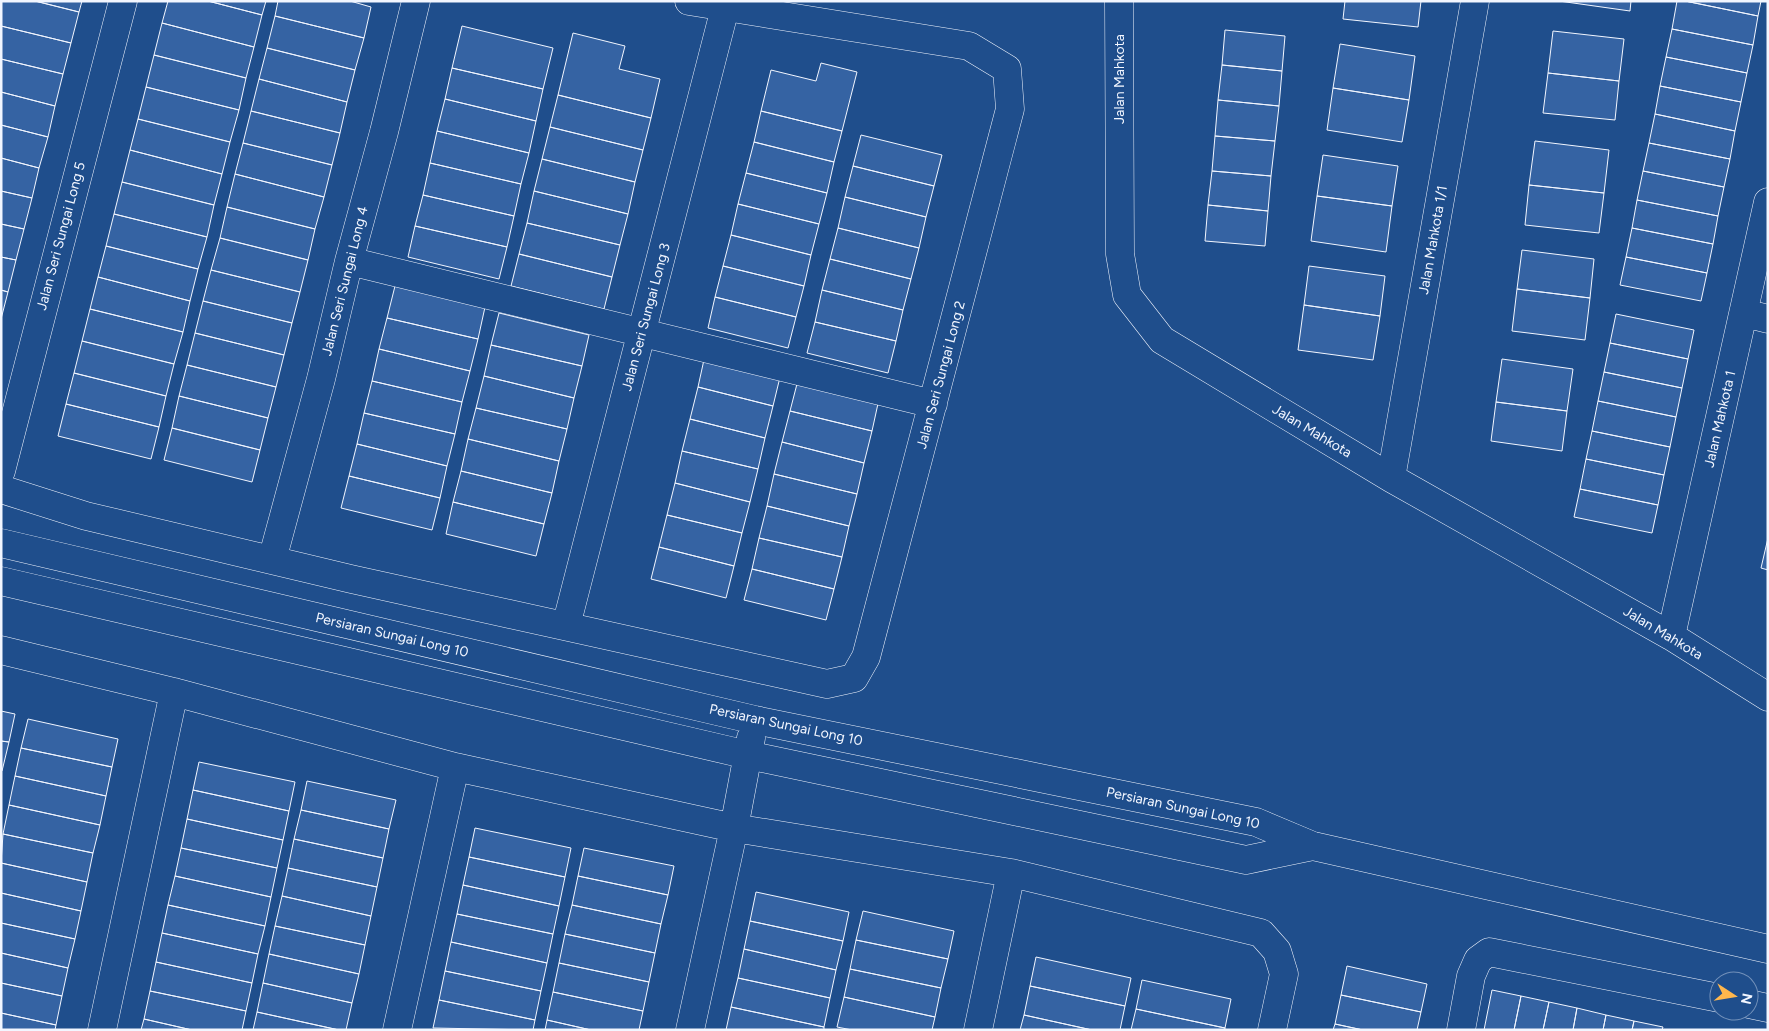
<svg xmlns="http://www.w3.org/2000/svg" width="1769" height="1031" font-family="Figtree,sans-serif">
<rect width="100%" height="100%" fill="#1f4e8c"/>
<path fill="#3563a3" stroke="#f2f6ff" d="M1,1H35L79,12L71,43L1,26Z
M35,1H82L79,12Z
M168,1H208L262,15L254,47L162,23Z
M208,1H266L262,15Z
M278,1H350L371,7L364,38L275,16Z
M1345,1H1421L1418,27L1343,19Z
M1559,1H1631L1630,11Z
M1677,1H1685L1758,16L1753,45L1672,29Z
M1685,1H1761L1758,16Z
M275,16L364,38L355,70L267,48Z
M162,23L254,47L246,78L154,55Z
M1,26L71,43L63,74L1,59Z
M462,26L553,48L543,89L452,68Z
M1672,29L1753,45L1747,73L1666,57Z
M1225,30L1285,36L1282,71L1222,65Z
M1553,31L1624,39L1619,81L1548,73Z
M573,33L625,46L619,69L660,79L651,118L558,95Z
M1340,44L1415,56L1409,100L1333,88Z
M267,48L355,70L347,102L259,79Z
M154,55L246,78L239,110L146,87Z
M1666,57L1747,73L1741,102L1660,86Z
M1,59L63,74L55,106L1,92Z
M821,63L857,72L842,131L761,111L771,70L816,81Z
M1222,65L1282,71L1279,106L1218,100Z
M452,68L543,89L536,121L445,99Z
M1548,73L1619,81L1615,120L1543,113Z
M259,79L347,102L340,133L251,111Z
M1660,86L1741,102L1735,131L1655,114Z
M146,87L239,110L230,142L138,119Z
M1333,88L1409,100L1402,142L1327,130Z
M1,92L55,106L48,137L1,125Z
M558,95L651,118L643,150L550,127Z
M445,99L536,121L529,153L437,131Z
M1218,100L1279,106L1275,141L1215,136Z
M251,111L340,133L332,165L243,143Z
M761,111L842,131L834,162L754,142Z
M1655,114L1735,131L1730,159L1649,143Z
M138,119L230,142L222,174L130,150Z
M1,125L48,137L39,168L1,158Z
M550,127L643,150L635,182L542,159Z
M437,131L529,153L521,184L430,163Z
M861,135L942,155L934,186L853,166Z
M1215,136L1275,141L1271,176L1212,171Z
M1535,141L1609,150L1604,193L1529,185Z
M754,142L834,162L827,193L746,173Z
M243,143L332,165L324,197L235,174Z
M1649,143L1730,159L1724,187L1643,171Z
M130,150L222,174L214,205L122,182Z
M1323,155L1398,166L1392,206L1317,196Z
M1,158L39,168L32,198L1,191Z
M542,159L635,182L628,214L534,191Z
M430,163L521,184L514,216L423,195Z
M853,166L934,186L926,217L845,197Z
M1212,171L1271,176L1268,211L1208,205Z
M1643,171L1724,187L1718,216L1637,200Z
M746,173L827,193L819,224L738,204Z
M235,174L324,197L315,229L227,207Z
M122,182L214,205L207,237L114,214Z
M1529,185L1604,193L1599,233L1525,225Z
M1,191L32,198L24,229L1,224Z
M534,191L628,214L620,245L527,223Z
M423,195L514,216L507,247L415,226Z
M1317,196L1392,206L1386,252L1311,241Z
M845,197L926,217L919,248L838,228Z
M1637,200L1718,216L1713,244L1632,228Z
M738,204L819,224L811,255L731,235Z
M1208,205L1268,211L1265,246L1205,241Z
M227,207L315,229L308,260L220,238Z
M114,214L207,237L198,269L106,246Z
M527,223L620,245L612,277L519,254Z
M1,224L24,229L16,260L1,257Z
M415,226L507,247L499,279L408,257Z
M838,228L919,248L911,279L830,259Z
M1632,228L1713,244L1707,273L1626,257Z
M731,235L811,255L804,286L723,266Z
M220,238L308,260L300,292L211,270Z
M106,246L198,269L190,301L98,277Z
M1522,250L1594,259L1590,298L1517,289Z
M519,254L612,277L604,309L511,286Z
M1,257L16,260L8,292L1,290Z
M1626,257L1707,273L1701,301L1620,285Z
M830,259L911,279L903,310L822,290Z
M723,266L804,286L796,317L715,297Z
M1309,266L1385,276L1380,316L1304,305Z
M211,270L300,292L292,323L203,301Z
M98,277L190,301L183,332L90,309Z
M395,286L485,307L478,339L387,318Z
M1517,289L1590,298L1585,340L1512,331Z
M1,290L8,292L1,319Z
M822,290L903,310L896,341L815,322Z
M715,297L796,317L788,348L708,328Z
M203,301L292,323L284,355L195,333Z
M1304,305L1380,316L1373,360L1298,350Z
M90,309L183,332L174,364L82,341Z
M499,313L589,335L582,366L491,345Z
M1616,314L1694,330L1688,359L1610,343Z
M387,318L478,339L470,371L379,349Z
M815,322L896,341L888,373L807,353Z
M195,333L284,355L276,387L187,365Z
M82,341L174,364L166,396L74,373Z
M1610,343L1688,359L1682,388L1604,372Z
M491,345L582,366L574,398L484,376Z
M379,349L470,371L462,402L372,381Z
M705,355L781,373L773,406L698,387Z
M1502,359L1573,369L1567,411L1496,402Z
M187,365L276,387L268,418L179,396Z
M1604,372L1682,388L1676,417L1598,401Z
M74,373L166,396L159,427L66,404Z
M484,376L574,398L567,429L476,408Z
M798,380L879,399L872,431L790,411Z
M372,381L462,402L455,434L364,413Z
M698,387L773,406L765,438L690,419Z
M179,396L268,418L260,450L172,428Z
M1598,401L1676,417L1670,447L1592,431Z
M1496,402L1567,411L1562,451L1491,441Z
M66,404L159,427L151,459L58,436Z
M476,408L567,429L559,461L468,439Z
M790,411L872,431L864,463L782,442Z
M364,413L455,434L447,466L357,444Z
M690,419L765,438L758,469L682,451Z
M172,428L260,450L252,482L164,460Z
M1592,431L1670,447L1664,475L1586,459Z
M468,439L559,461L552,493L461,471Z
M782,442L864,463L857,494L774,474Z
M357,444L447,466L440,498L349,476Z
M682,451L758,469L750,502L675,483Z
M1586,459L1664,475L1658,505L1580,489Z
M461,471L552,493L544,524L453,502Z
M774,474L857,494L849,526L767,506Z
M349,476L440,498L432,530L341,508Z
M675,483L750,502L742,533L667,515Z
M1580,489L1658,505L1652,533L1574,517Z
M453,502L544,524L536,556L446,534Z
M767,506L849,526L842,557L759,538Z
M667,515L742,533L734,566L659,547Z
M759,538L842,557L834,589L752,569Z
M1768,538V570L1761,568Z
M659,547L734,566L726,598L651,579Z
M752,569L834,589L826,620L744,600Z
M1,711L15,714L9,742L1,741Z
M28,719L118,739L112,767L21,748Z
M1,741L9,742L2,771H1Z
M21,748L112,767L106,796L15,776Z
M199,762L295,782L289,811L193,790Z
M15,776L106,796L100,825L9,805Z
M307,781L396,800L389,829L301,810Z
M193,790L289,811L283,840L187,819Z
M9,805L100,825L93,853L3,834Z
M301,810L389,829L383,858L294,839Z
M187,819L283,840L277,868L181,848Z
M475,828L571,848L565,877L469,857Z
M3,834L93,853L87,882L1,863Z
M294,839L383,858L377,887L288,868Z
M181,848L277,868L271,897L175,876Z
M584,848L674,866L668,895L578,876Z
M469,857L565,877L559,906L463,885Z
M1,863L87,882L81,911L1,893Z
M288,868L377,887L371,916L282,896Z
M175,876L271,897L265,926L168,905Z
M578,876L668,895L661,924L572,905Z
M463,885L559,906L553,934L457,914Z
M756,892L849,912L843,941L750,921Z
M1,893L81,911L75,939L1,923Z
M282,896L371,916L365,945L275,926Z
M168,905L265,926L258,954L162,933Z
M572,905L661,924L655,953L565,934Z
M863,911L954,931L948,959L856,940Z
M457,914L553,934L547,963L451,942Z
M750,921L843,941L836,970L744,949Z
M1,923L75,939L68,968L1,953Z
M275,926L365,945L359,974L269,954Z
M162,933L258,954L252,983L156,962Z
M565,934L655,953L649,982L559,963Z
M856,940L948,959L941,988L850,969Z
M451,942L547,963L541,991L445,971Z
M744,949L836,970L830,998L738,978Z
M1,953L68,968L62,996L1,983Z
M269,954L359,974L352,1003L263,983Z
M1036,957L1131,978L1125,1006L1030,986Z
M156,962L252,983L246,1011L150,991Z
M559,963L649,982L643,1011L553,992Z
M1347,966L1427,984L1421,1012L1341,995Z
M850,969L941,988L935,1017L844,997Z
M445,971L541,991L535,1020L439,1000Z
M738,978L830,998L824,1027L731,1007Z
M1142,980L1231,999L1225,1028L1136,1009Z
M1,983L62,996L56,1025L1,1013Z
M263,983L352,1003L346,1030H339L257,1012Z
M1030,986L1125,1006L1120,1030H1092L1024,1015Z
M1492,990L1521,996L1514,1030H1484Z
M150,991L246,1011L242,1030H192L144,1019Z
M553,992L643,1011L639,1030H591L547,1020Z
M1341,995L1421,1012L1417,1030H1363L1335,1024Z
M1521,996L1549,1002L1543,1030H1514Z
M844,997L935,1017L932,1030H852L837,1027Z
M439,1000L535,1020L533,1030L433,1028Z
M1549,1002L1577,1008L1573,1030H1543Z
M731,1007L824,1027V1030H726Z
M1577,1008L1606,1015L1603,1030H1573Z
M1136,1009L1225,1028V1030H1131Z
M257,1012L339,1030H253Z
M1,1013L56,1025L55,1030H1Z
M1024,1015L1092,1030H1020Z
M1606,1015L1634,1021L1632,1030H1603Z
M144,1019L192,1030H141Z
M547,1020L591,1030H545Z
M1634,1021L1663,1027L1662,1030H1632Z
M1335,1024L1363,1030H1333Z"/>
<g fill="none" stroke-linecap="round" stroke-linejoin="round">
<g stroke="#f2f6ff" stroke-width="29">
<path id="minor" d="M1119,1L1120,254L1127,295L1162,340L1391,478L1671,636L1768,697
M349,261L933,404
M1744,313L1768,319
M1,471L123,1
M1391,478L1475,1
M1,489L86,516L351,579L827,684L854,678L866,657L1010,109L1007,69L969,46L689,1
M1,543L755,720L1256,822L1313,846L1768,949
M272,560L321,379L349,261L384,132L416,1
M1,581L748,755L1246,860L1313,846
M566,626L725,8
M1671,636L1768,202
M1,650L174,692L455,767L734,828L1011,873L1261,933L1277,951L1284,974L1272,1030
M1749,1004L1768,1008
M102,1030L174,692
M397,1030L455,767
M690,1030L734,828L751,738
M978,1030L1011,873
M1461,1030L1471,976L1478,960L1489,952L1719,998"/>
</g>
<use href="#minor" stroke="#1f4e8c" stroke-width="28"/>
</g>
<g text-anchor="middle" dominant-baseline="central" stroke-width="4" stroke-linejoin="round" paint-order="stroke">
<g font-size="14" fill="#f2f6ff" stroke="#1f4e8c">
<text transform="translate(1119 79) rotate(-90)">Jalan Mahkota</text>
<text transform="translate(61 236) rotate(-75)">Jalan Seri Sungai Long 5</text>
<text transform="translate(1433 240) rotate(-80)">Jalan Mahkota 1/1</text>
<text transform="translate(345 281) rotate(-76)">Jalan Seri Sungai Long 4</text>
<text transform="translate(646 317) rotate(-75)">Jalan Seri Sungai Long 3</text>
<text transform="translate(941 375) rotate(-75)">Jalan Seri Sungai Long 2</text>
<text transform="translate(1720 419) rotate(-77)">Jalan Mahkota 1</text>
<text transform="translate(1312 431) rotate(31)">Jalan Mahkota</text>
<text transform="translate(1663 633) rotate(31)">Jalan Mahkota</text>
<text transform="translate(392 635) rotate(13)">Persiaran Sungai Long 10</text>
<text transform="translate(786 725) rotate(12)">Persiaran Sungai Long 10</text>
<text transform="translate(1183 808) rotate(12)">Persiaran Sungai Long 10</text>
</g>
</g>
<rect width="1769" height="1031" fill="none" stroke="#f2f6ff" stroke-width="5"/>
<g transform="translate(1734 996) rotate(102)"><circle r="24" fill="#1f4e8c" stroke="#7391ba"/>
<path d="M0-4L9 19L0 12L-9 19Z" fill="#ffb74d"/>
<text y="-8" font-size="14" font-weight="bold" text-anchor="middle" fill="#f2f6ff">N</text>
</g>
</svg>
